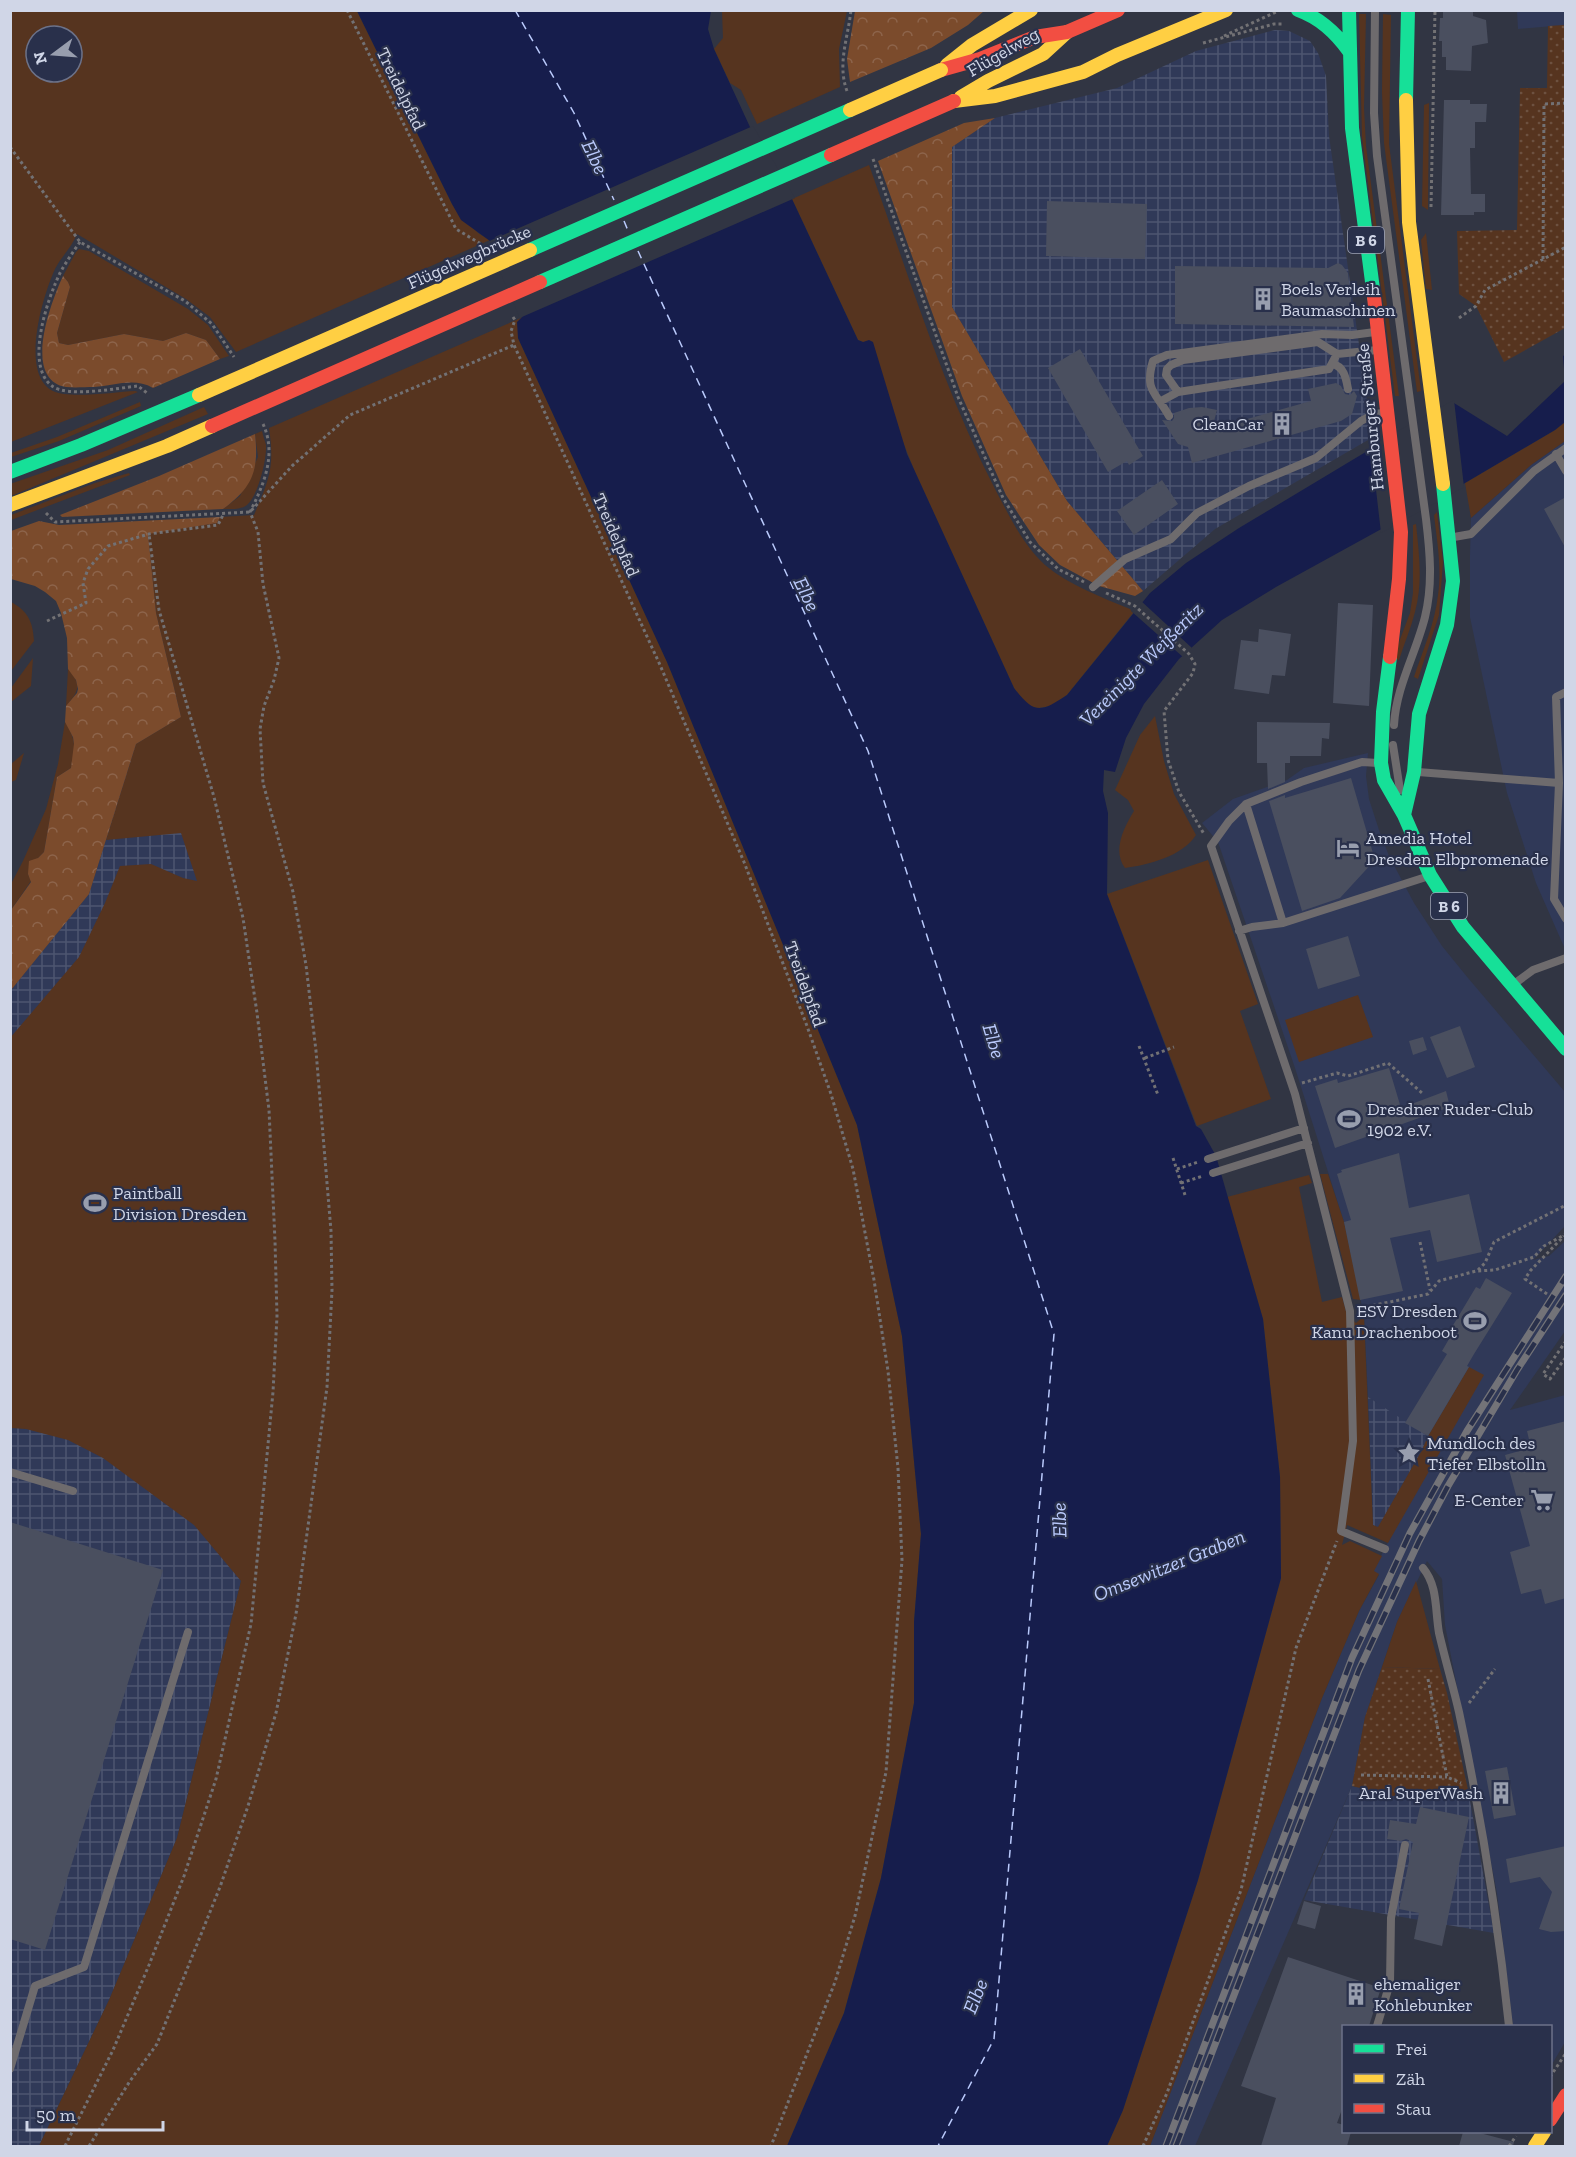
<svg xmlns="http://www.w3.org/2000/svg" width="1576" height="2157" font-family="'Zilla Slab',serif">
<defs>
<pattern id="industrial-grid" width="8" height="8" patternUnits="userSpaceOnUse" patternTransform="scale(1.5)"><rect width="8" height="8" fill="#303958"/><path d="M0 4h8M4 0v8" fill="none" stroke="#4d5570"/></pattern>
<pattern id="forest-crowns" width="20" height="18" patternUnits="userSpaceOnUse" patternTransform="scale(1.5)"><rect width="20" height="18" fill="#7b4b2c"/><path d="M2 6a3 3 0 1 1 6 0M12 15a3 3 0 1 1 6 0" fill="none" stroke="#8d644b"/></pattern>
<pattern id="garden-dots" width="8" height="8" patternUnits="userSpaceOnUse" patternTransform="scale(1.5)"><rect width="8" height="8" fill="#56341f"/><path d="M2 2h.1M6 6h.1" fill="none" stroke="#6d5140" stroke-width="1.8" stroke-linecap="round"/></pattern>
</defs>
<rect width="100%" height="100%" fill="#313543"/>
<path fill="#303958" d="M1517,11H1565V25L1518,29Z
M1565,441V949L1536,883L1507,793L1470,617V555L1471,518L1531,465Z
M1368,753L1366,776L1369,799L1379,830L1389,856L1414,903L1442,946L1468,978L1565,1092V1226L1533,1260L1549,1256L1565,1241V1331L1510,1410L1565,1395V2042L1551,2066L1550,2026H1513L1497,1893L1445,1625L1442,1579L1427,1561L1397,1622L1365,1717L1352,1786L1195,2146H1150L1322,1698L1359,1611L1379,1575L1373,1571L1394,1531L1405,1423L1368,1397L1364,1316L1344,1222L1295,1068L1218,842L1202,823L1233,799L1287,780L1304,768Z"/>
<path fill="url(#industrial-grid)" d="M1275,30L1289,31L1310,41L1318,53L1326,76L1329,136L1368,407V440L1215,529L1143,591L1067,501L952,307V147L995,118L1117,88L1196,51Z
M136,744L238,929L241,1581L177,1838L109,2000L39,2146H11V990L89,894Z
M1368,1397L1428,1436L1422,1450L1378,1528L1373,1525Z
M1352,1786L1406,1799L1468,1790L1494,1933L1304,1900Z"/>
<path fill="#56341f" fill-rule="evenodd" d="M10,11H357L452,204L478,233L490,240L236,352L210,317L186,299L77,234C72,247 61,257 55,269C43,295 19,374 53,391C69,399 115,392 135,391L138,392L11,442ZM36,36H72V72H36Z
M722,11H847L839,49L840,87L757,124L741,90L730,83L714,49L723,38Z
M1359,14H1366L1364,108L1366,146L1399,396H1395L1362,137Z
M1383,14L1391,15L1389,144L1421,391L1417,392L1384,143L1382,92Z
M1429,103L1428,210L1422,206L1424,105Z
M869,165C908,273 942,386 995,489C1009,515 1022,544 1045,565C1069,585 1101,597 1130,609L1133,613L1067,695L1051,706L1038,708L1027,706L1014,688L915,472L863,342L858,340L792,199Z
M1426,233L1432,290L1426,289L1421,240Z
M79,249L89,251L188,309L208,325L229,356L220,359L206,340L186,333L163,341L124,334L68,345L59,343L57,333L70,287L68,282L63,276L76,252Z
M523,317L518,338L667,662L857,1125L902,1336L921,1534L914,1622V1703L881,1878L844,2013L787,2146H39L109,2000L177,1838L241,1581L194,1525L103,1458L68,1440L26,1429L11,1428L10,1038L79,957L105,903L120,866L151,864L183,878L197,881L181,833L106,840L136,744L181,717L156,613L148,533L217,523L220,517L254,515C269,479 275,468 269,428Z
M140,402L141,406L59,441L11,457V453L57,437Z
M204,407L208,414L11,496L10,484L108,450Z
M1565,422V441L1531,465L1471,518L1465,483L1555,430Z
M262,431C263,436 265,441 266,445C267,459 258,496 247,505C240,510 231,509 223,509L240,496L258,457L255,434Z
M129,473L130,475L11,520V515L95,483Z
M1437,512L1443,562L1439,615L1418,679L1414,677C1423,650 1435,623 1438,595C1442,568 1437,541 1434,515Z
M1416,524C1419,553 1423,583 1415,612C1411,628 1404,644 1399,660L1393,658L1410,613L1413,593V525Z
M11,602C28,611 33,622 34,641L11,671Z
M33,658L31,686L11,702V688Z
M68,669C82,684 79,692 66,706Z
M1155,716L1164,761L1174,794L1196,835C1183,856 1148,865 1125,868C1112,851 1124,827 1134,811L1128,800L1115,790L1140,735Z
M65,722C76,739 76,748 71,768L57,777L44,852L38,858L28,874L31,881L11,910V884L23,861L46,809L58,764Z
M24,753L16,780L11,782V764Z
M1208,860L1258,1004L1240,1011L1271,1099L1197,1126L1107,894Z
M1358,995L1373,1037L1299,1062L1285,1020Z
M1320,1174H1328L1344,1222L1361,1300L1353,1299Z
M1309,1175L1312,1183L1299,1187L1322,1302L1342,1297L1347,1315L1356,1323L1364,1316L1373,1525L1378,1527L1422,1450L1428,1436L1469,1367L1484,1375L1388,1543L1347,1525L1342,1545L1350,1541L1382,1556L1374,1571L1379,1574L1359,1611L1322,1698L1150,2146H1107L1123,2110L1198,1880L1281,1578L1280,1477L1263,1319L1227,1197Z
M1416,1581L1440,1669L1382,1667L1397,1622Z"/>
<path fill="url(#forest-crowns)" d="M855,11V10L984,11L968,25L931,48L850,82L847,59Z
M995,118L952,147V307L1067,501L1143,591L1135,596L1099,586L1060,565L1039,545L1006,495L962,396L878,161L964,123Z
M63,276L68,282L70,287L57,333L59,343L68,345L124,334L163,341L186,333L206,340L220,359L153,388C134,377 114,386 94,387C85,387 75,388 66,387C21,379 52,300 63,276Z
M255,434C259,470 253,487 223,509L62,517L60,515L159,476Z
M220,517L217,523L148,534L156,613L181,717L136,744L89,894L11,990V910L31,882L28,874L29,861L38,858L44,852L57,777L71,768L74,744L73,737L65,722L66,706L77,693L78,689L76,680L68,669L67,638L61,613L56,601L45,592L35,586L11,579V531L39,521L59,525Z"/>
<path fill="url(#garden-dots)" d="M1565,25V328L1504,362L1476,306L1459,294L1457,231L1517,230L1520,88H1547L1548,26Z
M1382,1667L1440,1669L1447,1693L1468,1790L1406,1799L1352,1786L1365,1717Z"/>
<path fill="#161d4c" d="M357,11H711L708,29L714,49L750,127L792,199L858,340L863,342L869,340L873,342L907,454L1014,688C1034,714 1040,713 1067,695L1150,593L1186,563L1239,528L1369,450L1454,403L1507,436L1565,381L1563,356L1565,355V422L1555,430L1465,483L1276,587L1222,620L1179,659L1144,704L1126,738L1115,772L1104,770L1103,791L1108,813L1107,894L1196,1126L1201,1129L1216,1156L1263,1319L1280,1477L1281,1578L1198,1880L1123,2110L1107,2146H787L844,2013L881,1878L914,1703V1622L921,1534L902,1336L857,1125L667,662L518,338L517,322L523,316L490,241L461,220L452,204Z"/>
<path fill="#313543" d="M753,126L795,198L515,320L519,316L487,242Z
M1454,400L1464,487L1381,533L1371,446Z
M1140,600L1192,648L1183,657L1131,611Z"/>
<g fill="none" stroke-linecap="round" stroke-linejoin="round">
<path stroke="#bacafc" stroke-width="1.5" stroke-dasharray="8 6" stroke-linecap="butt" d="M515,10L574,113L614,200
M624,221L629,233
M638,251L868,751L1054,1334L994,2039L938,2146"/>
</g>
<path fill="#4a4f5f" d="M1443,10H1473V16L1486,20L1488,43L1472,46L1471,71L1446,70V57H1442V41H1439L1440,18H1443Z
M1444,100H1470V104H1487L1486,122H1475V148H1470L1471,194H1485V212H1474V215H1441Z
M1047,201L1147,204L1145,259L1046,256Z
M1338,263L1342,265L1348,273L1354,327L1175,324V266L1328,268Z
M1080,349L1143,456L1129,465L1127,461L1108,472L1048,368Z
M1336,383L1341,386L1345,394L1350,395L1354,391L1357,396L1352,414L1341,421L1192,463L1188,447L1178,444L1162,420L1172,421L1174,418V413L1189,408L1202,407L1217,410L1212,429L1311,401L1308,389Z
M1162,480L1178,504L1134,535L1117,511Z
M1566,497V549L1544,509Z
M1338,603L1373,605L1369,706L1333,703Z
M1259,629L1291,634L1285,676L1272,675L1269,694L1234,689L1241,640L1258,642Z
M1257,722L1330,723L1329,739L1322,738L1321,756H1290V763H1285V782L1268,789L1267,763H1257Z
M1351,778L1375,860L1340,898L1302,911L1269,801L1285,795V798Z
M1348,936L1360,976L1318,989L1306,949Z
M1460,1026L1475,1067L1447,1078L1430,1037Z
M1423,1037L1427,1050L1413,1055L1409,1041Z
M1389,1068L1401,1108L1446,1091L1450,1107L1335,1148L1315,1086L1337,1079L1338,1083Z
M1399,1153L1409,1208L1469,1194L1482,1252L1437,1262L1430,1230L1390,1238L1403,1291L1360,1300L1344,1222L1351,1220L1337,1174L1342,1172L1341,1170Z
M1486,1278L1512,1293L1474,1354L1467,1366L1469,1367L1428,1436L1405,1423L1447,1354L1442,1351L1449,1339L1446,1337L1476,1287L1480,1289Z
M1566,1421V1598L1545,1604L1541,1589L1521,1594L1510,1552L1530,1546L1505,1455L1531,1448L1527,1431Z
M10,1522L163,1570L45,1950L10,1939Z
M1507,1767L1516,1815L1494,1819L1485,1771Z
M1420,1807L1469,1817L1442,1946L1414,1939L1419,1913L1399,1909L1413,1842L1406,1839L1401,1841L1387,1839L1390,1820L1416,1824Z
M1566,1846V1931L1551,1932L1539,1929L1552,1892L1540,1877L1510,1883L1506,1859Z
M1304,1901L1321,1906L1315,1929L1297,1924Z
M1288,1957L1381,1988L1369,2026H1344V2104L1337,2123L1344,2125V2132H1351L1347,2146H1261L1276,2098L1241,2086Z
M1463,2132H1476L1514,2142L1513,2146H1459Z"/>
<g fill="none" stroke-linecap="round" stroke-linejoin="round">
<path stroke="#727174" stroke-width="3" stroke-dasharray="3 3" stroke-linecap="butt" d="M347,10L456,229L481,244L484,250
M1224,36L1278,11
M1203,43L1274,24H1284
M847,91C837,64 848,38 851,10
M10,147L80,242L185,301L212,324L234,357
M873,159L958,397L1003,498L1030,542L1058,569L1084,582
M1431,207L1435,10
M80,242C73,252 66,262 60,273C48,298 24,365 52,386C68,398 118,388 138,386L147,393
M1543,259L1544,104L1566,103
M513,317L515,320L511,331L514,345L660,665L744,862L807,1026L831,1094L853,1169L874,1280L888,1371L898,1468L902,1560L886,1772L855,1916L835,1982L771,2146
M1459,318L1476,306L1485,290L1566,247
M46,513L55,522L250,512L292,466L350,415L514,345
M1106,593L1135,606L1189,654L1195,664L1193,673L1164,711L1168,760L1179,792L1204,834
M47,621L86,603L83,583L88,569L108,546L149,534L218,525L224,513
M1139,1046L1158,1095
M1145,1058L1174,1047
M1302,1083L1337,1073L1348,1076L1388,1063L1422,1093
M1173,1158L1185,1195
M1177,1169L1198,1162
M1181,1183L1203,1176
M1420,1242L1430,1290
M1478,1270L1485,1263L1494,1242L1566,1205
M1547,1294L1525,1279L1530,1271L1564,1236
M1361,1308L1428,1294L1439,1281L1476,1271L1495,1270L1534,1257L1544,1246L1566,1234
M1566,1341L1543,1374L1550,1379L1566,1357
M1428,1679L1447,1777L1461,1783
M1469,1703L1495,1669
M1361,1775L1447,1777
M1550,2077L1566,2053
M65,2146L113,2050L149,1965L184,1876L216,1779L251,1624L273,1392L277,1316L275,1241L269,1110L257,1013L243,918L214,797L159,610L149,534
M89,2146L130,2081L157,2044L220,1887L248,1806L276,1713L296,1614L327,1387L332,1290L331,1231L316,1051L306,965L293,892L263,783L260,729L264,706L274,680L279,658L263,584L258,532L250,512C264,484 277,454 263,424
M1143,2146L1167,2093L1241,1890L1296,1648L1337,1541
M1509,2146L1516,2136"/>
<path stroke="#6e6b6d" stroke-width="8" d="M1375,10L1374,113L1377,156L1426,519C1430,552 1433,584 1425,617C1416,653 1396,687 1394,725
M1332,364C1344,366 1346,378 1348,389
M1178,392L1166,375L1167,369L1171,365L1183,360L1318,342L1337,354L1377,350
M1161,401L1178,392L1329,369L1337,354
M1169,416C1156,392 1144,391 1153,361L1167,355L1322,334L1352,335L1375,332
M1556,454L1566,471
M1454,537L1471,534L1534,471L1566,448
M1093,587L1125,559L1171,539L1197,513L1249,486L1316,458L1361,421L1374,414L1384,413
M1393,745L1400,790
M1378,763L1362,762L1301,782L1246,804L1229,821L1211,846L1295,1094L1350,1311L1353,1441L1341,1531L1385,1549
M1418,772L1559,783L1554,899L1566,919
M1559,783L1556,697L1566,692
M1246,804L1283,923L1426,877
M1239,931L1252,927L1283,923
M1514,984L1533,970L1566,958
M1208,1159L1304,1128
M1213,1173L1308,1143
M10,1472L73,1491
M1423,1568C1438,1586 1435,1610 1439,1633C1445,1659 1453,1686 1459,1712C1481,1816 1498,1921 1509,2026
M1377,2026L1390,1983L1391,1918L1405,1845
M10,2069L35,1986L84,1967L188,1632"/>
<path stroke="#16e098" stroke-width="14" d="M1298,10C1320,18 1335,32 1349,51
M1349,10L1352,128L1374,297
M1406,100L1408,10
M10,472L81,445L199,395
M1390,657L1383,712L1381,763L1384,780L1404,815L1430,875L1463,927L1566,1049
M1404,815L1414,772L1419,714L1447,625L1453,581L1443,484"/>
<path stroke="#ffcf43" stroke-width="14" d="M947,65L972,45L1031,10
M961,97L988,81L1043,54L1067,32
M1406,100L1409,222L1443,484
M954,101L995,96L1083,72L1117,55L1226,10
M10,505L167,446L212,426
M1535,2146L1544,2132"/>
<path stroke="#f24e42" stroke-width="14" d="M941,70L980,59L1035,37L1067,32L1118,10
M1374,297L1401,532L1399,579L1390,657
M1550,2120L1566,2095"/>
<g stroke="#737378" stroke-width="7">
<path id="rail" d="M1166,2146L1352,1658L1410,1533L1467,1431L1566,1276
M1176,2146L1359,1670L1419,1541L1448,1486L1517,1370L1566,1295"/>
</g>
<use href="#rail" stroke="#29304b" stroke-width="4.5" stroke-dasharray="14" stroke-linecap="butt"/>
<path stroke="#16e098" stroke-width="14" d="M530,250L850,110
M540,282L831,155"/>
<path stroke="#ffcf43" stroke-width="14" d="M850,110L941,70
M199,395L530,250"/>
<path stroke="#f24e42" stroke-width="14" d="M831,155L954,101
M212,426L540,282"/>
</g>
<defs>
<g id="building-bare" transform="scale(1.8)"><path d="M-4-6H4V6H1V3H-1V6H-4ZM-2.5-4.3h1.7v1.8h-1.7ZM.8-4.3h1.7v1.8H.8ZM-2.5-1h1.7V.8h-1.7ZM.8-1h1.7V.8H.8Z" fill="#989eae" stroke="#29304b" stroke-width="2.5" paint-order="stroke"/></g>
<g id="hotel-bare" transform="scale(1.8)"><path d="M-6-4.5h1.5V1H6V5H4.5V3h-9V5H-6ZM-4 0a1.8 1.8 0 1 1 3.6 0ZM.5 0V-2.5h3Q6-2.5 6 0Z" fill="#989eae" stroke="#29304b" stroke-width="2.5" paint-order="stroke"/></g>
<g id="stadium-bare" transform="scale(1.8)"><path d="M0-5a6.5 5 0 1 0 0 10a6.5 5 0 1 0 0-10ZM-3.5-1.8h7v3.6h-7Z" fill="#989eae" stroke="#29304b" stroke-width="2.5" paint-order="stroke"/></g>
<g id="sight-bare" transform="scale(1.8)"><path d="M0-6L1.8-2.2L6-1.7L2.9 1.2L3.7 5.4L0 3.3L-3.7 5.4L-2.9 1.2L-6-1.7L-1.8-2.2Z" fill="#989eae" stroke="#29304b" stroke-width="2.5" paint-order="stroke"/></g>
<g id="supermarket-bare" transform="scale(1.8)"><path d="M-6-5.5h2.5l.6 2H6L4.5 2H-2.5L-4.4-4H-6ZM-1.5 3.2a1.3 1.3 0 1 0 .1 0ZM3 3.2a1.3 1.3 0 1 0 .1 0Z" fill="#989eae" stroke="#29304b" stroke-width="2.5" paint-order="stroke"/></g>
</defs>
<g fill-rule="evenodd">
<use href="#building-bare" x="1263" y="299"/>
<use href="#building-bare" x="1282" y="424"/>
<use href="#hotel-bare" x="1348" y="848"/>
<use href="#stadium-bare" x="1349" y="1119"/>
<use href="#stadium-bare" x="95" y="1203"/>
<use href="#stadium-bare" x="1475" y="1321"/>
<use href="#sight-bare" x="1409" y="1453"/>
<use href="#supermarket-bare" x="1542" y="1500"/>
<use href="#building-bare" x="1501" y="1793"/>
<use href="#building-bare" x="1356" y="1994"/>
</g>
<g text-anchor="middle" dominant-baseline="central" stroke-width="4.5" stroke-linejoin="round" paint-order="stroke">
<g fill="#29304b" stroke="#9ea4b8" stroke-width="1.5">
<rect x="1348" y="227" width="36" height="26" rx="4.5"/>
<rect x="1431" y="893" width="36" height="26" rx="4.5"/>
</g>
<g font-size="16" font-weight="bold" fill="#d0d6e7">
<text x="1366" y="240">B 6</text>
<text x="1449" y="906">B 6</text>
</g>
<g font-size="18" fill="#d0d6e7" stroke="#29304b">
<text transform="translate(1003 52) rotate(-30)">Flügelweg</text>
<text transform="translate(401 89) rotate(64)">Treidelpfad</text>
<text transform="translate(469 257) rotate(-24)">Flügelwegbrücke</text>
<text transform="translate(1370 417) rotate(-96)">Hamburger Straße</text>
<text transform="translate(616 535) rotate(66)">Treidelpfad</text>
<text transform="translate(805 984) rotate(70)">Treidelpfad</text>
</g>
<g font-size="18" fill="#d0d6e7" stroke="#29304b" text-anchor="start">
<text x="1281" y="289">Boels Verleih<tspan x="1281" dy="21">Baumaschinen</tspan></text>
<text x="1264" y="424" text-anchor="end">CleanCar</text>
<text x="1366" y="838">Amedia Hotel<tspan x="1366" dy="21">Dresden Elbpromenade</tspan></text>
<text x="1367" y="1109">Dresdner Ruder-Club<tspan x="1367" dy="21">1902 e.V.</tspan></text>
<text x="113" y="1193">Paintball<tspan x="113" dy="21">Division Dresden</tspan></text>
<text x="1457" y="1311" text-anchor="end">ESV Dresden<tspan x="1457" dy="21">Kanu Drachenboot</tspan></text>
<text x="1427" y="1443">Mundloch des<tspan x="1427" dy="21">Tiefer Elbstolln</tspan></text>
<text x="1524" y="1500" text-anchor="end">E-Center</text>
<text x="1483" y="1793" text-anchor="end">Aral SuperWash</text>
<text x="1374" y="1984">ehemaliger<tspan x="1374" dy="21">Kohlebunker</tspan></text>
</g>
<g font-size="20" font-style="italic" fill="#bacafc" stroke="#29304b">
<text transform="translate(595 157) rotate(64)">Elbe</text>
<text transform="translate(807 594) rotate(64)">Elbe</text>
<text transform="translate(1141 664) rotate(-45)">Vereinigte Weißeritz</text>
<text transform="translate(994 1041) rotate(73)">Elbe</text>
<text transform="translate(1059 1520) rotate(-92)">Elbe</text>
<text transform="translate(1169 1565) rotate(-22)">Omsewitzer Graben</text>
<text transform="translate(975 1996) rotate(-68)">Elbe</text>
</g>
</g>
<rect width="1576" height="2157" fill="none" stroke="#d0d6e7" stroke-width="24"/>
<rect x="1342" y="2025" width="210" height="108" fill="#29304b" stroke="#6c7289" stroke-width="1.5"/>
<rect x="1354" y="2044" width="30" height="9" fill="#16e098" stroke="#6c7289" stroke-width="1.5"/>
<text x="1396" y="2055" font-size="18" fill="#d0d6e7">Frei</text>
<rect x="1354" y="2074" width="30" height="9" fill="#ffcf43" stroke="#6c7289" stroke-width="1.5"/>
<text x="1396" y="2085" font-size="18" fill="#d0d6e7">Zäh</text>
<rect x="1354" y="2104" width="30" height="9" fill="#f24e42" stroke="#6c7289" stroke-width="1.5"/>
<text x="1396" y="2115" font-size="18" fill="#d0d6e7">Stau</text>
<g transform="translate(54 54) rotate(254)"><circle r="28" fill="#29304b" stroke="#6c7289" stroke-width="1.5"/>
<path d="M0-4.5L10 22L0 15L-10 22Z" fill="#989eae"/>
<text y="-9" font-size="16" font-weight="bold" text-anchor="middle" fill="#d0d6e7">N</text>
</g>
<path d="M27 2121v9h136v-9" fill="none" stroke="#d0d6e7" stroke-width="3"/>
<text x="36" y="2121" font-size="18" fill="#d0d6e7" stroke="#29304b" stroke-width="4.5" paint-order="stroke">50 m</text>
</svg>
